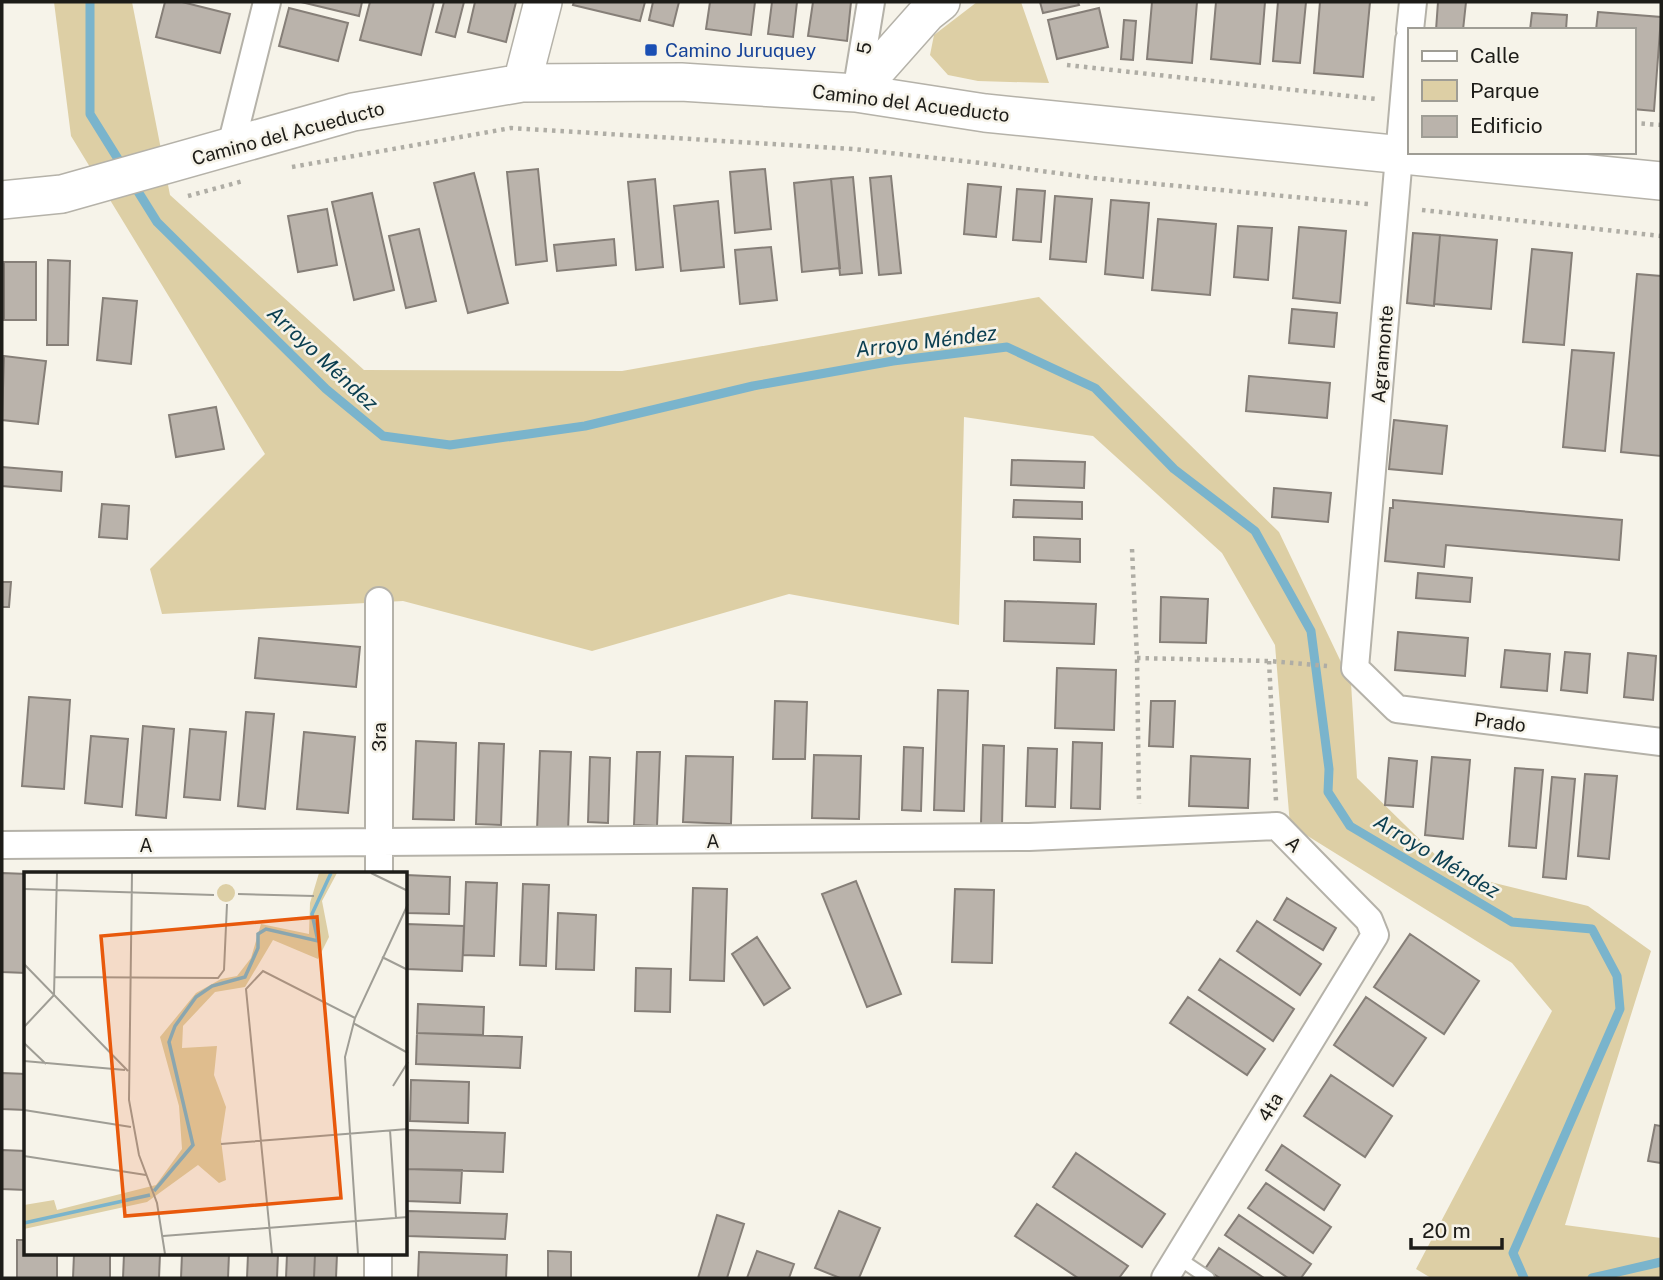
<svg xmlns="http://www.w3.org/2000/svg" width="1663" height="1280" font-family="'Public Sans',sans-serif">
<rect width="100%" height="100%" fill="#f6f3e9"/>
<path fill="#ddcfa5" d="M54,2H132L170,195L364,370L622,371L1039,297L1279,532L1351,683L1357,778L1454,873L1588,906L1651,951L1565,1225L1661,1238V1278H1431L1416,1269L1552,1011L1512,963L1290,825L1275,645L1222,553L1093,436L964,417L959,625L789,594L592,651L403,601L162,614L150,569L265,454L71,136Z
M977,2H1021L1049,83L978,81L948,75L930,55L934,35Z"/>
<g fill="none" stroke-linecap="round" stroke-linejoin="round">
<path stroke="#7ab4cc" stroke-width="9" d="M90,2V114L123,167
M132,182L157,222L326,389L383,436L450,445L585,426L753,386L893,361L1007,347L1095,388L1174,469L1255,531L1311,631L1329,769L1328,792L1350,826L1512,922L1592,929L1617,976L1620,1009L1513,1253L1524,1278
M1592,1278L1661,1262"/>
</g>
<path fill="#bab3ab" stroke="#867f78" stroke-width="2" d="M165,2H182L230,14L220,53L156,37Z
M301,2H362L359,16Z
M370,2H434L421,55L360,40Z
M444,2H464L455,37L436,32Z
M475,2H516L506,42L468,32Z
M574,2H645L640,21L573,5Z
M653,2H679L673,26L649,20Z
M710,2H755L751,35L706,29Z
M772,2H797L793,37L768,34Z
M813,2H851L847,41L808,36Z
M1040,2H1078L1079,5L1043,13Z
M1152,2H1197L1192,63L1147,59Z
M1216,2H1265L1260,64L1211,59Z
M1278,2H1306L1300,63L1273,61Z
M1320,2H1370L1363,77L1314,73Z
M1438,2H1466L1463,30H1436Z
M289,8L348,23L338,61L279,46Z
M1099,8L1108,47L1057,59L1048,20Z
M1598,12L1661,17L1654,111L1633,109V30H1596Z
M1532,13L1567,15L1566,30H1530Z
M1124,20L1136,21L1133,60L1121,59Z
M538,169L547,261L516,265L507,172Z
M765,169L771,229L735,233L730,172Z
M474,173L508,303L468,313L434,183Z
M891,176L901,273L879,275L870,178Z
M853,177L862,273L840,275L831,179Z
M655,179L663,267L636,270L628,182Z
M831,179L840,268L802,272L794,183Z
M968,184L1001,187L996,237L964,234Z
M1017,189L1045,191L1041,242L1013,240Z
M372,193L394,290L354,300L332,202Z
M1055,196L1092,199L1086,262L1050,259Z
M1111,200L1149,203L1143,278L1105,274Z
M718,201L724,267L681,271L674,206Z
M327,209L337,265L298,272L288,216Z
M1158,219L1216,224L1210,295L1152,290Z
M1238,226L1272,228L1268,280L1234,277Z
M1299,227L1346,231L1340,303L1293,298Z
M419,229L436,301L406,308L389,236Z
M1413,233L1440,235L1434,306L1407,303Z
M1440,235L1497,240L1491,309L1434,304Z
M614,239L616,265L557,271L554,245Z
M771,247L777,300L740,304L735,250Z
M1532,249L1572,253L1564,345L1523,342Z
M48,260L70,261L68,345H47Z
M4,262H36V320H4Z
M1637,274L1661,276V456L1621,452Z
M103,298L137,301L131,364L97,360Z
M1292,309L1337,313L1334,347L1289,343Z
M1572,350L1614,353L1605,451L1563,447Z
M4,356L46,361L38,424L2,420Z
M1249,376L1330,383L1327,418L1246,411Z
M216,407L224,449L176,457L169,415Z
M1394,420L1447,426L1442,474L1389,469Z
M1012,460L1085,462L1084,488L1011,485Z
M2,467L62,472L61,491L2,486Z
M1274,488L1331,493L1328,522L1272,517Z
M1014,500L1082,502V519L1013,517Z
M1393,500L1622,520L1619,560L1446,545L1444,567L1385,561L1390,508H1393Z
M102,504L129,506L127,539L99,537Z
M1034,537L1080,539V562L1034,560Z
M1418,573L1472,578L1470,602L1416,598Z
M2,582H11L9,607H2Z
M1161,597L1208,599L1206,643L1160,642Z
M1005,601L1096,604L1094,644L1004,641Z
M1398,632L1468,638L1465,676L1395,670Z
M259,638L360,647L356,687L255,678Z
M1505,650L1550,654L1547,691L1501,687Z
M1565,652L1590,654L1587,693L1561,690Z
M1628,653L1656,656L1653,700L1624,697Z
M1057,668L1116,670L1114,730L1055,728Z
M938,690L968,691L964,811L934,810Z
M29,697L70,700L64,789L22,786Z
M775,701L807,702L805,759H773Z
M1151,701H1175L1173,747L1149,746Z
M246,712L274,714L265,809L238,806Z
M143,726L174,729L166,818L136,815Z
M190,729L226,732L220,800L184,797Z
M304,732L355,737L348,813L297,809Z
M91,736L128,739L122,807L85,803Z
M416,741L456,743L454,820L413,819Z
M1073,742L1102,743L1100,809L1071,808Z
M479,743L504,744L501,825L476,824Z
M983,745L1004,746L1002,825L981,824Z
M904,747L923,748L921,811L902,810Z
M1028,748L1057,749L1055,807L1026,806Z
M540,751L571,752L568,831L537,830Z
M637,752H660L657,826L634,825Z
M814,755L861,756L859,819L812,818Z
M686,756L733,757L731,824L683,822Z
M1191,756L1250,759L1248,808L1189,806Z
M590,757L610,758L608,823L588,822Z
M1432,757L1470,760L1463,839L1425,835Z
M1389,758L1417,761L1413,807L1385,805Z
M1515,768L1543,770L1536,848L1509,846Z
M1585,774L1617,776L1609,859L1578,856Z
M1552,777L1575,779L1566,879L1543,877Z
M2,873L27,874L26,973L2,972Z
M406,875L450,877L449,914L406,913Z
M856,881L901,994L867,1007L822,894Z
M466,882L497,883L494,956L463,955Z
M523,884L549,885L546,966L520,965Z
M693,888L727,889L724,981L690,980Z
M955,889L994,890L992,963L952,962Z
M1287,898L1336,928L1323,950L1274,920Z
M558,913L596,915L594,970L556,969Z
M1257,921L1321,964L1300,995L1237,951Z
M406,924L464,926L462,971L406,969Z
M1410,934L1479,981L1444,1034L1374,987Z
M757,937L790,988L764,1005L732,954Z
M1220,959L1294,1009L1273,1041L1199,990Z
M636,968L671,969L670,1012L635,1011Z
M1188,997L1265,1049L1247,1075L1170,1023Z
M1366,997L1426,1038L1393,1086L1334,1045Z
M418,1004L484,1007L483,1035L417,1033Z
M417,1033L522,1037L520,1068L416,1064Z
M2,1073L26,1074V1110L2,1109Z
M1331,1075L1392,1116L1365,1157L1304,1116Z
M411,1080L469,1082L468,1123L410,1121Z
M1655,1125L1661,1126V1163L1648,1161Z
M408,1130L505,1133L503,1172L407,1169Z
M1282,1145L1340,1185L1324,1210L1266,1170Z
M2,1150L26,1151V1190L2,1189Z
M1076,1153L1165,1214L1142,1247L1053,1187Z
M407,1169L462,1170L460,1203L406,1201Z
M1266,1183L1331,1227L1313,1253L1248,1208Z
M1037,1204L1128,1266L1119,1278H1078L1015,1236Z
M408,1211L507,1214L505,1239L407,1236Z
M839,1211L880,1228L859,1278H840L815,1268Z
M717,1215L744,1224L727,1278H698Z
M1239,1215L1311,1264L1301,1278H1288L1225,1235Z
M17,1240H26V1254H57V1278H17Z
M1219,1248L1264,1278H1220L1205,1269Z
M548,1251L571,1252V1278H548Z
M757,1251L794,1264L789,1278H747Z
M419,1252L507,1255L506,1278H418Z
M74,1254H110V1278H73Z
M124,1254H160L159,1278H123Z
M182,1254H229L228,1278H181Z
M248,1254H278L277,1278H247Z
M287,1254H315L314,1278H286Z
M315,1254H337L336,1278H314Z"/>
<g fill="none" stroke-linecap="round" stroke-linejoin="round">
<g stroke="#b5b2a9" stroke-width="16">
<path id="lane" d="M1178,1258L1208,1278"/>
</g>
<g stroke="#b5b2a9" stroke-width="30">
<path id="street" d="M1410,30L1413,2
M1409,40L1355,668L1397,709L1661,742
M856,93L871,2
M231,146L267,2
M2,845L1029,837L1277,826L1369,920L1375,935L1165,1278
M379,874V601
M378,1278V1254"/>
</g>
<g stroke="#b5b2a9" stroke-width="40">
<path id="secondary" d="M522,83L543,2
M856,93L927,13L941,2
M2,200L62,194L353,112L522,83L681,82L856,93L985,113L1661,181"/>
</g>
<path stroke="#afada5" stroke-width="4.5" stroke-dasharray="3.5 5" stroke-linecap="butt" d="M1067,65L1376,99
M1633,123L1661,125
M292,167L511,128L853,149L981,163L1094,178L1368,204
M188,196L243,181
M1422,210L1661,236
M1132,549L1137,658L1139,804
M1137,658L1269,661L1327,666
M1269,661L1276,801"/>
<use href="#lane" stroke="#fff" stroke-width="12"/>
<use href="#street" stroke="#fff" stroke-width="26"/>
<use href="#secondary" stroke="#fff" stroke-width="37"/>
</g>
<rect fill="#1a4fb4" stroke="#f6f3e9" stroke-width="2.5" x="644" y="43" width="14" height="14" rx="3.5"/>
<g text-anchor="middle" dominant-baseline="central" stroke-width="5" stroke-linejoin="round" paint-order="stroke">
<g font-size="19" fill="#1d1c18" stroke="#f6f3e9">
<text transform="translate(864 48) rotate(-80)">5</text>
<text transform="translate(911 103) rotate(7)">Camino del Acueducto</text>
<text transform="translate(288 133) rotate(-15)">Camino del Acueducto</text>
<text transform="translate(1382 354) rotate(-85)">Agramonte</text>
<text transform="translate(1500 722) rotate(7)">Prado</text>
<text transform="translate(379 737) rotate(-90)">3ra</text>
<text transform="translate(713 841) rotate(-1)">A</text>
<text transform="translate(1294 844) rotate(45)">A</text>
<text x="146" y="845">A</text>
<text transform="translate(1270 1107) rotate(-59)">4ta</text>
</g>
<g font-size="19" fill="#164399" stroke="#f6f3e9" text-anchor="start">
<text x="665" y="50">Camino Juruquey</text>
</g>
<g font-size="21" font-style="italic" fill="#0a3e50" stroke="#f6f3e9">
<text transform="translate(926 341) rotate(-7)">Arroyo Méndez</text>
<text transform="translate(323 358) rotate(43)">Arroyo Méndez</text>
<text transform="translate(1437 856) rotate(31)">Arroyo Méndez</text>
</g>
</g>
<g transform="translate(24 872)">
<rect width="383" height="383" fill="#f6f3e9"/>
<path d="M295,1H313L298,29L305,65L294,87L249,68L221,115L191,120L159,154L158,176L193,174L190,203L202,235L197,268L202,308L195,311L174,293L123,330L0,357V333L30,328L33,338L132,313L158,277L155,234L136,165L172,121L197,107L213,104L227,86L237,52L285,62L286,31ZM193 21a9 9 0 1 1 18 0a9 9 0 1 1-18 0Z" fill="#ddcfa5"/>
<path fill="none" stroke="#7ab4cc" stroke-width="3.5" d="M130,319L169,273L145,170L151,154L172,125L188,114L221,105L234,76V62L242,57L294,69L288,42L307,1M0,351L126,323"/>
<path fill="none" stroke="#9f9d95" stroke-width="2" d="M108,1L105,228L115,283L133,331L141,382M347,1L384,19M0,17L190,23M214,22L290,24M358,85L384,98M0,92L104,199M30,105L194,106L200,98L203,32M329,151L384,181M0,155L30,123L33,1M0,171L22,192M0,189L101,198M369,214L384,190M0,238L107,255M366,258L372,346M197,272L384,257M0,284L122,303M139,364L384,345M248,382L222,117L239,99L331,146M334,382L321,185L331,146L384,32"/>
<path fill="#e8590c" fill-opacity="0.15" stroke="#e8590c" stroke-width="3.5" d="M293,45L317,326L101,344L77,64Z"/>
<rect width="383" height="383" fill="none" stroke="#1d1c18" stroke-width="3.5"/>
</g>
<rect width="1663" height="1280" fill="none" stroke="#1d1c18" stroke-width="7"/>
<rect x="1408" y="28" width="228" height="126" fill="#f6f3e9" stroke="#9f9d95" stroke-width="2"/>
<rect x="1422" y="51" width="35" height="10" fill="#ffffff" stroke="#9f9d95" stroke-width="2"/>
<text x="1470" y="63" font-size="21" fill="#1d1c18">Calle</text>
<rect x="1422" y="80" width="35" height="21" fill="#ddcfa5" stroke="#9f9d95" stroke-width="2"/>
<text x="1470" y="98" font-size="21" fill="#1d1c18">Parque</text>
<rect x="1422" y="116" width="35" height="21" fill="#bab3ab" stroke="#9f9d95" stroke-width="2"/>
<text x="1470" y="133" font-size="21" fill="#1d1c18">Edificio</text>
<path d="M1411 1238v10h91v-10" fill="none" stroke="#1d1c18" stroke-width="3.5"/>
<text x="1422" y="1238" font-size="21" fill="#1d1c18" stroke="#f6f3e9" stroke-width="5" paint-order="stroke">20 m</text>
</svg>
